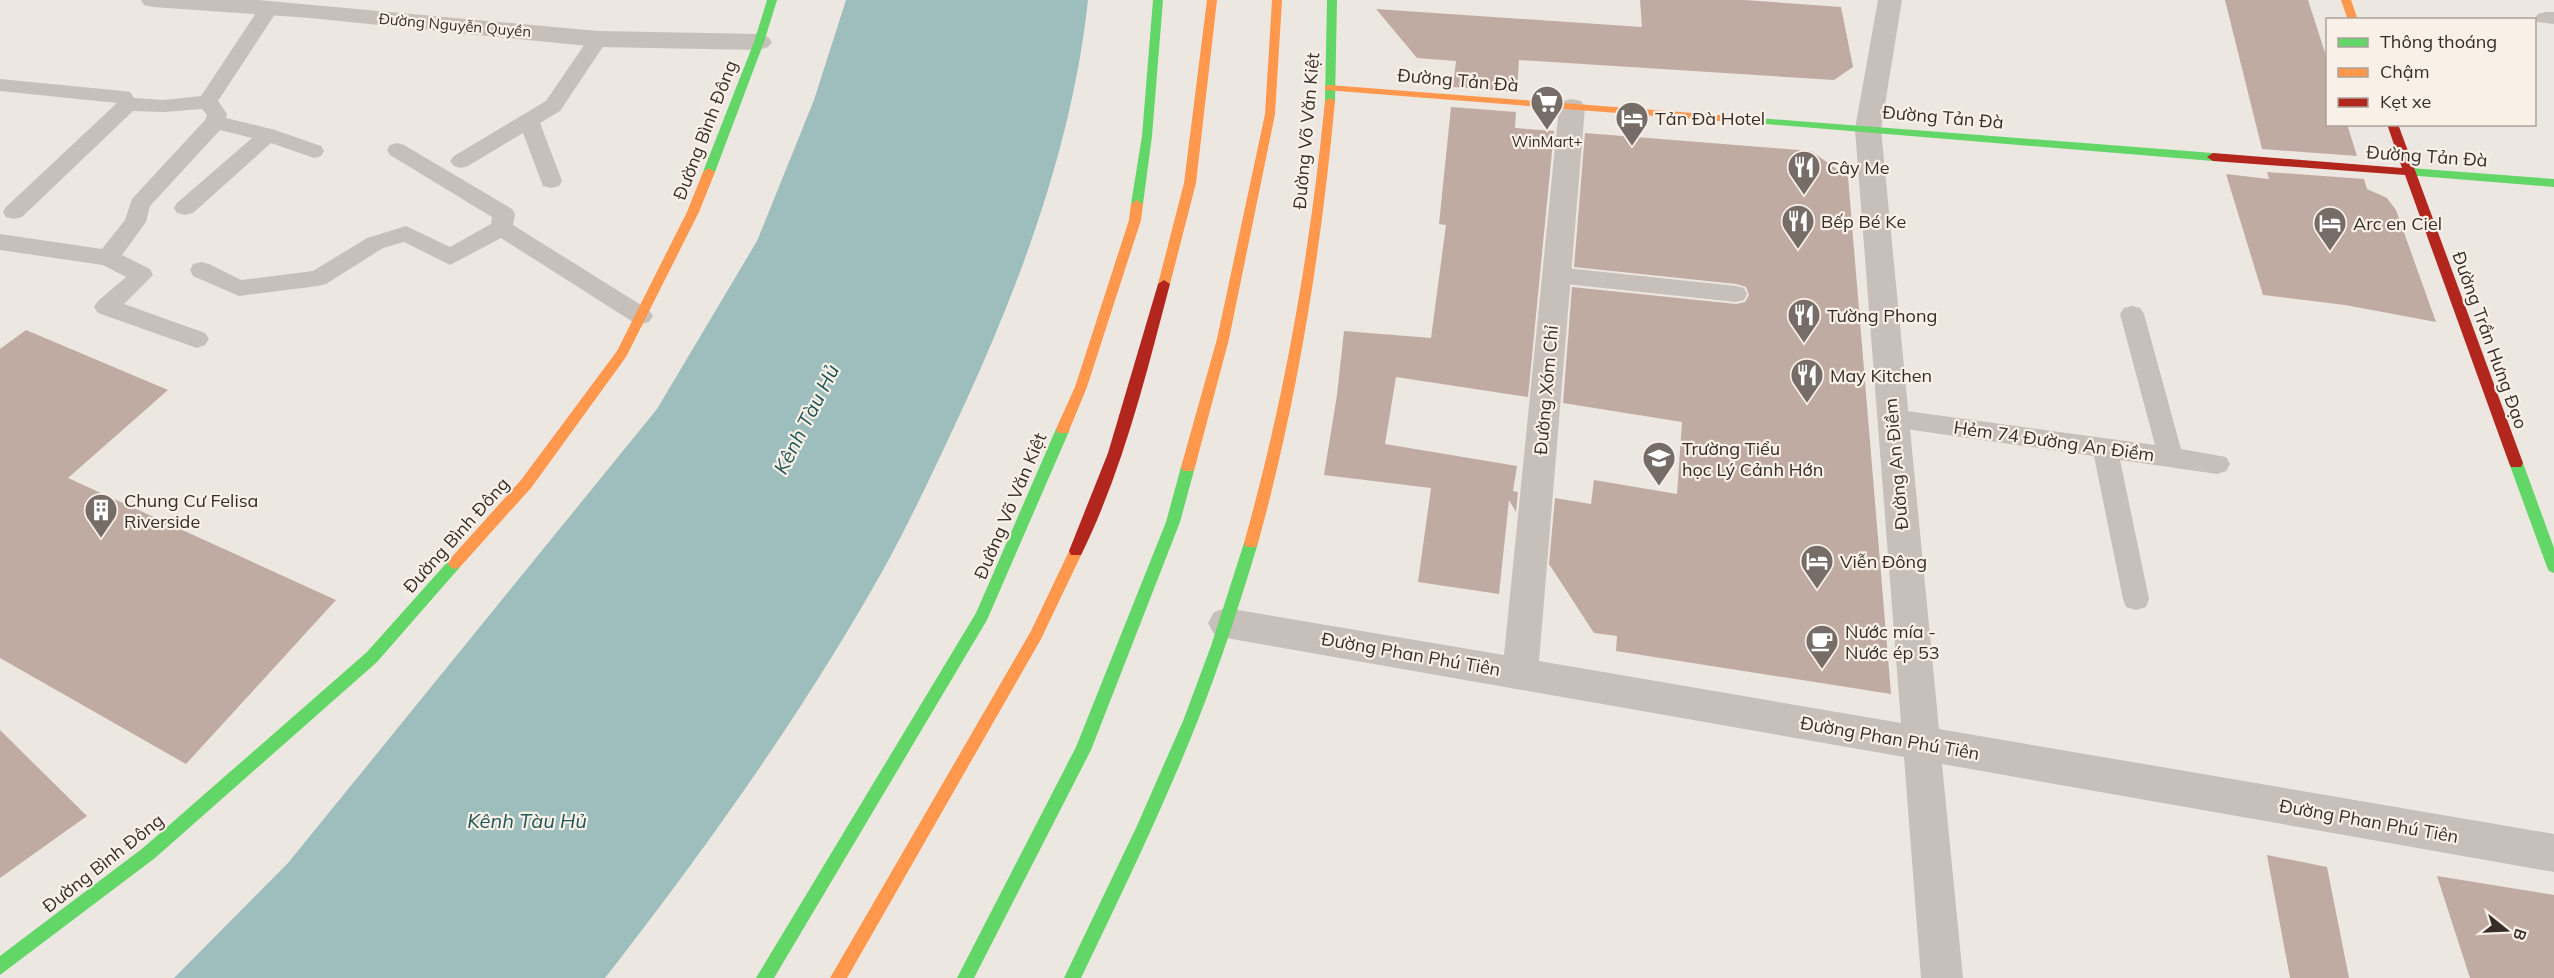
<svg xmlns="http://www.w3.org/2000/svg" width="2554" height="978" font-family="Mulish,sans-serif">
<rect width="100%" height="100%" fill="#ede7e1"/>
<path fill="#9dbebd" d="M846,0H1088C1073,140 1024,274 966,401C941,455 916,509 888,561C807,707 708,846 605,978H174L288,863L657,409L757,241L814,100Z"/>
<path fill="#c0aba3" d="M1640,0H1744L1841,7L1853,67L1834,80L1519,60L1517,92L1453,87L1456,61L1417,58L1376,9L1642,27Z
M2225,0H2308L2328,62V124H2347L2357,156L2262,149Z
M1451,107L1516,112L1515,128L1554,131L1528,397L1396,377L1385,444L1517,466L1513,491L1518,492L1516,512L1509,500L1499,594L1418,582L1431,488L1324,475L1337,395L1344,331L1431,338L1446,225L1439,224Z
M1585,133L1811,151L1848,177L1891,694L1616,651L1617,636L1594,633L1549,564L1555,498L1591,504L1594,480L1677,494L1682,422L1563,403L1572,287L1736,304L1745,302L1749,295L1746,287L1736,284L1574,267Z
M2267,172L2364,179L2367,189L2387,198L2396,210L2436,322L2345,305L2263,295L2226,174L2269,179Z
M26,330L168,390L68,478L336,600L186,764L0,658V349Z
M0,730L87,816L0,878Z
M2267,855L2327,867L2349,978H2290Z
M2437,876L2554,895V978H2470Z"/>
<g fill="none" stroke-linecap="round" stroke-linejoin="round">
<path fill="#c6bfba" fill-rule="evenodd" d="M269,2L276,4L279,8L218,101L227,114L226,118L275,130L321,146L324,151L321,156L314,158L271,143L193,213L185,215L177,213L174,208L177,203L252,138L220,130L150,206L146,222L122,255L150,269L153,275L124,304L205,333L209,339L205,345L197,348L98,313L94,307L98,301L126,277L103,265L0,250V234L102,249L125,220L132,199L205,120L207,115L202,109L164,112L133,111L22,217L14,219L6,217L3,212L6,207L117,103L0,91V79L123,91L130,92L134,98L164,100L201,96L262,4Z
M2545,12H2554V24L2538,22L2535,18L2538,14Z
M598,33L605,35L608,39L560,111L540,123L562,181L559,186L551,188L543,186L523,133L468,166L461,168L454,166L450,161L454,156L546,101L591,35Z
M397,143L404,145L512,209L515,214L513,225L649,310L653,316L649,322L641,324L633,322L501,238L450,265L404,242L383,248L326,284L318,286L239,296L193,276L190,270L193,264L201,262L209,264L241,280L313,271L367,238L406,226L450,247L491,224L492,217L390,155L387,150L390,145Z
M1556,267L1736,286L1744,288L1747,294L1744,300L1736,302L1556,283L1548,281L1545,275L1548,269Z
M2132,306L2140,308L2144,314L2181,449L2226,457L2230,464L2226,471L2217,474L2120,460L2149,599L2146,607L2136,610L2126,607L2123,599L2094,456L1892,427L1883,425L1880,418L1883,411L1892,409L2155,445L2120,314L2124,308Z"/>
<path fill="#c6bfba" fill-rule="evenodd" d="M141,0H258L598,31L759,34L768,37L772,42L768,47L759,50L598,47L310,18L153,7L144,5Z
M1878,0H1902L1881,129L1939,729L2554,834V872L1942,764L1963,978H1921L1904,757L1226,638L1214,634L1208,623L1214,612L1226,608L1504,655L1559,107L1563,101L1572,99L1581,101L1585,107L1539,661L1901,723L1855,129Z"/>
<path fill="#63d668" fill-rule="evenodd" d="M767,0H777L764,42L715,172L713,175H705L703,172L754,42Z
M1153,0H1163L1152,136L1143,204L1137,208L1131,204L1142,136Z
M1327,0H1337L1335,101L1330,104L1325,101Z
M1758,118L2213,153L2219,157L2213,161L1754,123L1753,121Z
M2410,168L2554,179V187L2406,175V169Z
M1063,424L1070,429L987,620L774,978H756L976,613L1056,429Z
M2516,458L2521,459L2523,463L2554,548V573L2549,571L2547,567L2509,463L2511,459Z
M1188,462L1193,463L1195,467L1180,522L1091,750L974,978H957L1076,747L1166,522L1181,467L1183,463Z
M1251,537L1256,539L1258,543C1240,603 1221,662 1198,720C1163,808 1122,893 1081,978H1064L1136,828L1183,721L1211,646L1244,543L1246,539Z
M455,557L460,559L462,563L460,567L377,662L155,858L0,975V956L143,848L367,652L450,559Z"/>
<path fill="#ff974d" fill-rule="evenodd" d="M1207,0H1217L1196,183L1170,284L1164,288L1158,284L1184,183Z
M1272,0H1282L1275,114L1229,339L1195,467L1193,471H1183L1181,467L1217,339L1265,114Z
M2341,0H2351L2358,20H2348Z
M1329,85L1758,118L1763,121L1758,124L1325,90V86Z
M1330,98L1335,101C1321,251 1298,398 1258,543L1256,547H1246L1244,543C1285,398 1310,251 1325,101Z
M709,168L715,172L699,212L626,357L531,488L460,567L455,569L450,567L448,563L450,559L521,480L617,351L687,212L703,172Z
M1137,200L1143,204L1141,220L1087,387L1068,433H1058L1056,429L1075,387L1129,220L1131,204Z
M1076,545L1081,547L1083,551L1041,639L847,978H830L1031,631L1071,547Z"/>
<path fill="#b3261e" fill-rule="evenodd" d="M2387,124H2398L2523,463L2521,467H2511L2509,463L2405,175L2213,161L2207,157L2213,153L2402,168Z
M1164,280L1170,284C1146,375 1123,470 1081,555H1071L1069,551L1108,453L1158,284Z"/>
</g>
<defs>
<g id="supermarket-pin" transform="scale(1.725)"><path d="M0 17L-7.5 6A9.5 9.5 0 1 1 7.5 6Z" fill="#766d69" stroke="#f9f1e8"/><path d="M-6-5.5h2.5l.6 2H6L4.5 2H-2.5L-4.4-4H-6ZM-1.5 3.2a1.3 1.3 0 1 0 .1 0ZM3 3.2a1.3 1.3 0 1 0 .1 0Z" fill="#fff"/></g>
<g id="hotel-pin" transform="scale(1.725)"><path d="M0 17L-7.5 6A9.5 9.5 0 1 1 7.5 6Z" fill="#766d69" stroke="#f9f1e8"/><path d="M-6-4.5h1.5V1H6V5H4.5V3h-9V5H-6ZM-4 0a1.8 1.8 0 1 1 3.6 0ZM.5 0V-2.5h3Q6-2.5 6 0Z" fill="#fff"/></g>
<g id="restaurant-pin" transform="scale(1.725)"><path d="M0 17L-7.5 6A9.5 9.5 0 1 1 7.5 6Z" fill="#766d69" stroke="#f9f1e8"/><path d="M-5-6h1v4h1v-4h1v4h1v-4h1v5L-1.5 .5V6h-2V.5L-5-1ZM5-6V6H3V1.5H1.5Q1.5-4 5-6Z" fill="#fff"/></g>
<g id="school-pin" transform="scale(1.725)"><path d="M0 17L-7.5 6A9.5 9.5 0 1 1 7.5 6Z" fill="#766d69" stroke="#f9f1e8"/><path d="M0-5L7-2L0 1L-7-2ZM-4 1L0 2.5L4 1V4Q0 6-4 4Z" fill="#fff"/></g>
<g id="building-pin" transform="scale(1.725)"><path d="M0 17L-7.5 6A9.5 9.5 0 1 1 7.5 6Z" fill="#766d69" stroke="#f9f1e8"/><path d="M-4-6H4V6H1V3H-1V6H-4ZM-2.5-4.3h1.7v1.8h-1.7ZM.8-4.3h1.7v1.8H.8ZM-2.5-1h1.7V.8h-1.7ZM.8-1h1.7V.8H.8Z" fill="#fff"/></g>
<g id="cafe-pin" transform="scale(1.725)"><path d="M0 17L-7.5 6A9.5 9.5 0 1 1 7.5 6Z" fill="#766d69" stroke="#f9f1e8"/><path d="M-5.5-4.5H6V0H3Q3 3.5 0 3.5H-2.5Q-5.5 3.5-5.5 0ZM3-3.2v2h1.7v-2ZM-6 4.5H4V6H-6Z" fill="#fff"/></g>
</defs>
<g fill-rule="evenodd">
<use href="#supermarket-pin" x="1547" y="102"/>
<use href="#hotel-pin" x="1632" y="118"/>
<use href="#restaurant-pin" x="1804" y="167"/>
<use href="#restaurant-pin" x="1798" y="221"/>
<use href="#hotel-pin" x="2330" y="223"/>
<use href="#restaurant-pin" x="1804" y="315"/>
<use href="#restaurant-pin" x="1807" y="375"/>
<use href="#school-pin" x="1659" y="458"/>
<use href="#building-pin" x="101" y="510"/>
<use href="#hotel-pin" x="1817" y="561"/>
<use href="#cafe-pin" x="1822" y="641"/>
</g>
<g text-anchor="middle" dominant-baseline="central" stroke-width="4.5" stroke-linejoin="round" paint-order="stroke">
<g font-size="15" fill="#362c28" stroke="#f9f1e8">
<text transform="translate(455 25) rotate(5)">Đường Nguyễn Quyền</text>
</g>
<g font-size="15" fill="#362c28" stroke="#f9f1e8">
<text x="1547" y="141">WinMart+</text>
</g>
<g font-size="18" fill="#362c28" stroke="#f9f1e8">
<text transform="translate(1458 80) rotate(5)">Đường Tản Đà</text>
<text transform="translate(1943 117) rotate(5)">Đường Tản Đà</text>
<text transform="translate(705 130) rotate(-69)">Đường Bình Đông</text>
<text transform="translate(1306 131) rotate(-85)">Đường Võ Văn Kiệt</text>
<text transform="translate(2427 156) rotate(4)">Đường Tản Đà</text>
<text transform="translate(2490 340) rotate(70)">Đường Trần Hưng Đạo</text>
<text transform="translate(1546 390) rotate(-85)">Đường Xóm Chỉ</text>
<text transform="translate(2054 441) rotate(8)">Hẻm 74 Đường An Điềm</text>
<text transform="translate(1896 464) rotate(-95)">Đường An Điềm</text>
<text transform="translate(1010 506) rotate(-67)">Đường Võ Văn Kiệt</text>
<text transform="translate(456 535) rotate(-48)">Đường Bình Đông</text>
<text transform="translate(1411 654) rotate(10)">Đường Phan Phú Tiên</text>
<text transform="translate(1890 738) rotate(10)">Đường Phan Phú Tiên</text>
<text transform="translate(2369 821) rotate(10)">Đường Phan Phú Tiên</text>
<text transform="translate(103 863) rotate(-38)">Đường Bình Đông</text>
</g>
<g font-size="18" fill="#362c28" stroke="#f9f1e8" text-anchor="start">
<text x="1655" y="118">Tản Đà Hotel</text>
<text x="1827" y="167">Cây Me</text>
<text x="1821" y="221">Bếp Bé Ke</text>
<text x="2353" y="223">Arc en Ciel</text>
<text x="1827" y="315">Tường Phong</text>
<text x="1830" y="375">May Kitchen</text>
<text x="1682" y="448">Trường Tiểu<tspan x="1682" dy="21">học Lý Cảnh Hớn</tspan></text>
<text x="124" y="500">Chung Cư Felisa<tspan x="124" dy="21">Riverside</tspan></text>
<text x="1840" y="561">Viễn Đông</text>
<text x="1845" y="631">Nước mía -<tspan x="1845" dy="21">Nước ép 53</tspan></text>
</g>
<g font-size="20" font-style="italic" fill="#1e5557" stroke="#f9f1e8">
<text transform="translate(806 419) rotate(-63)">Kênh Tàu Hủ</text>
<text x="527" y="820">Kênh Tàu Hủ</text>
</g>
</g>
<rect x="2326" y="18" width="210" height="108" fill="#f9f1e8" stroke="#aba29b" stroke-width="1.5"/>
<rect x="2338" y="38" width="30" height="9" fill="#63d668" stroke="#aba29b" stroke-width="1.5"/>
<text x="2380" y="48" font-size="18" fill="#362c28">Thông thoáng</text>
<rect x="2338" y="68" width="30" height="9" fill="#ff974d" stroke="#aba29b" stroke-width="1.5"/>
<text x="2380" y="78" font-size="18" fill="#362c28">Chậm</text>
<rect x="2338" y="98" width="30" height="9" fill="#b3261e" stroke="#aba29b" stroke-width="1.5"/>
<text x="2380" y="108" font-size="18" fill="#362c28">Kẹt xe</text>
<g transform="translate(2506 930) rotate(108)" stroke="#f9f1e8" stroke-width="4.5" paint-order="stroke">
<path d="M0-4.5L10 22L0 15L-10 22Z" fill="#362c28"/>
<text y="-9" font-size="16" font-weight="bold" text-anchor="middle" fill="#362c28">B</text>
</g>
</svg>
